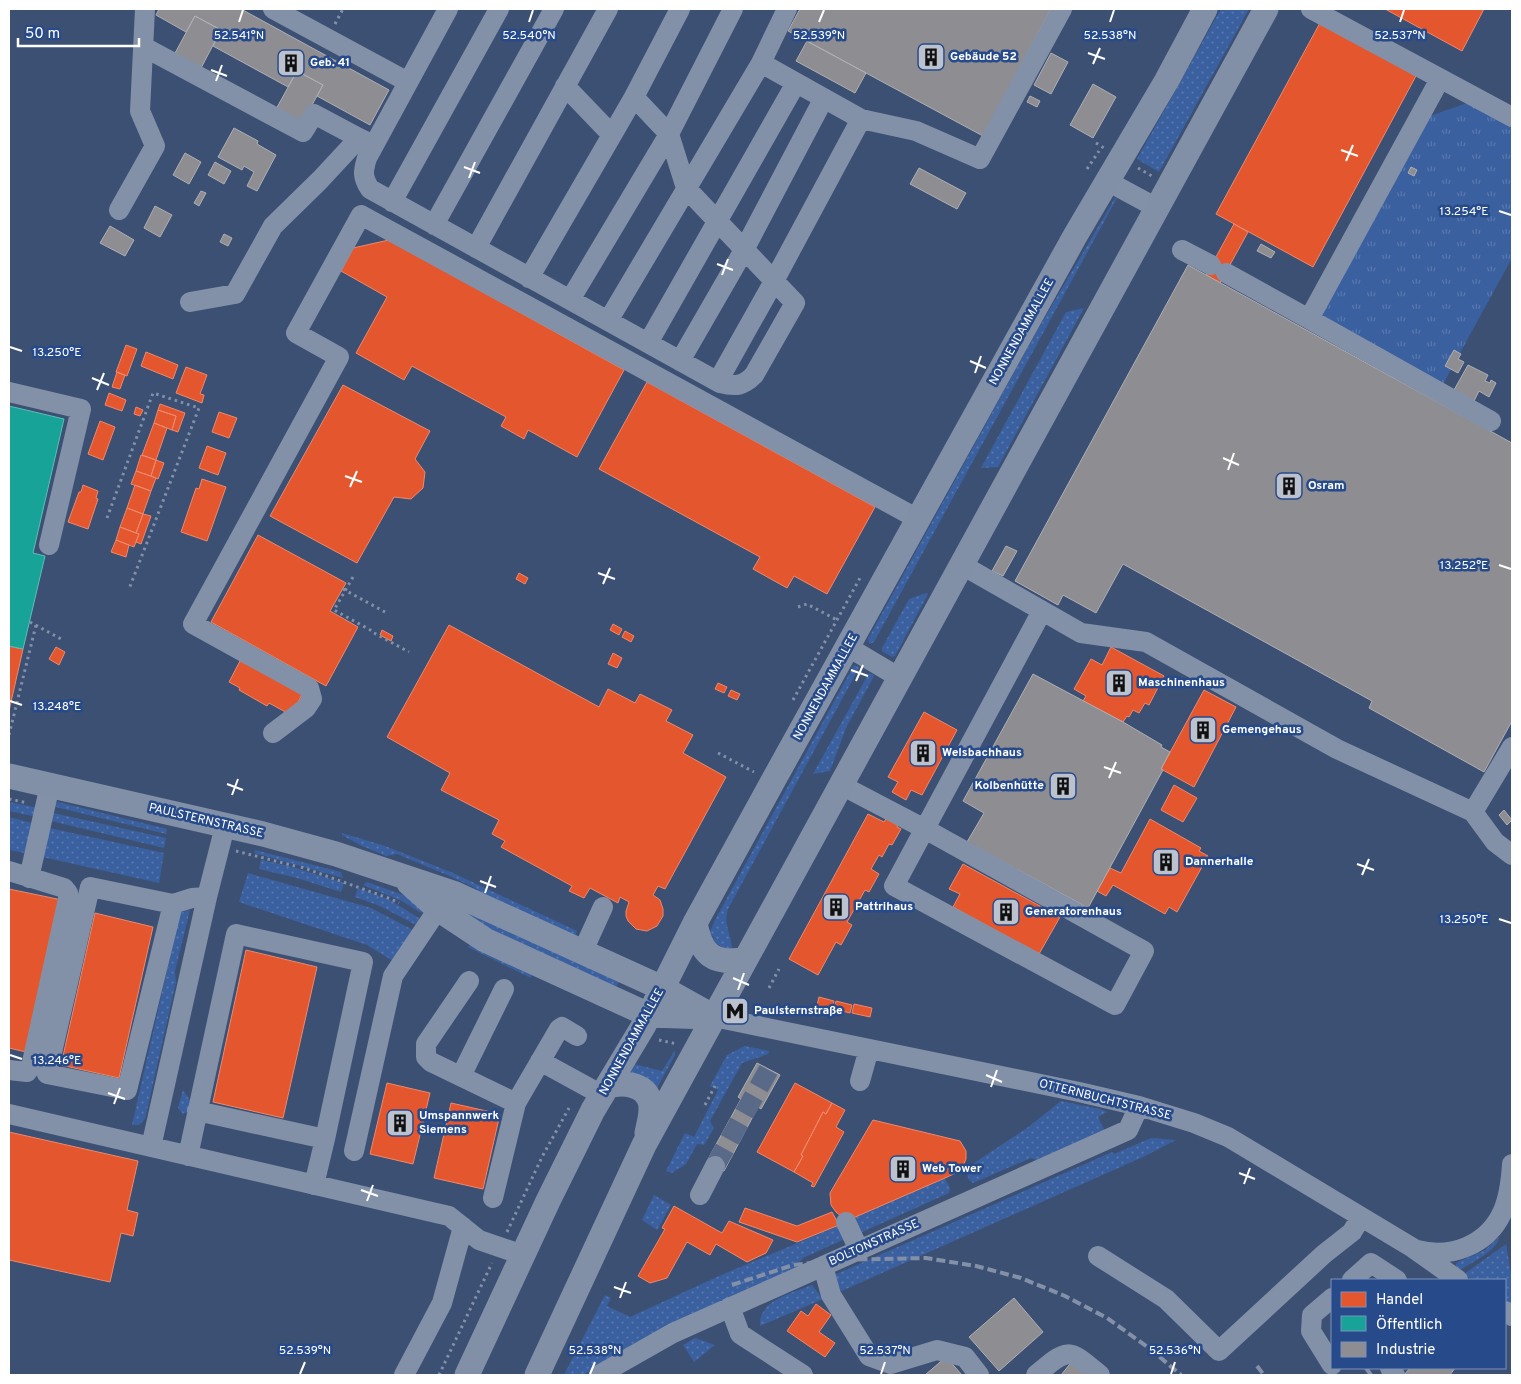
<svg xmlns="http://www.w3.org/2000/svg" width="1521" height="1384" font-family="Overpass,sans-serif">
<defs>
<pattern id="grass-dots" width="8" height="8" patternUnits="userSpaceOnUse" patternTransform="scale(1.25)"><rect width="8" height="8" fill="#3a60a0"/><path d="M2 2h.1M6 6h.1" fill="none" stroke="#5878ae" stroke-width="1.8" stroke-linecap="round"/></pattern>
<pattern id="park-tufts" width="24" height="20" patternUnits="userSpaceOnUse" patternTransform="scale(1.25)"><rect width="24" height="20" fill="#3a60a0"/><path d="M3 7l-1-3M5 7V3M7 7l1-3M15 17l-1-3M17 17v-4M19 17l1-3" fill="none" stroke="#5878ae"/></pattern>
</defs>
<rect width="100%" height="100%" fill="#3c5074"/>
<path fill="url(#grass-dots)" d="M1221,9H1249L1159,172L1137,159Z
M1115,198H1117L874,642L869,644L868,639L1034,336Z
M1084,308L998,467L981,468L1066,312Z
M926,593L928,594L895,656L892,657L882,651V648L909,599Z
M854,665L857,666L859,668L728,909C723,924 731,934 732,948L726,949L715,943L713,936L709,934L715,920Z
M869,673L874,675L873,678L846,728L830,771L813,774Z
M9,802L39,808L37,817L9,811Z
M58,802L167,829L166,834L52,806Z
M49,812L166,838L164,848L47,820Z
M9,817L36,824L29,854L9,850Z
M45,827L164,853L159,883L38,856Z
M342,833L385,846L453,873L577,931L574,940L480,896L477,889L452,877L397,854L386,856L360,845L342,835Z
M255,850L341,872L343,878L254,853Z
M261,860L289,866L344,883L341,892L297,878L259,869Z
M248,873L371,908L413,930L393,961L367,945L239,902Z
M367,882L406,896L424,909L421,913L402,901L363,885Z
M358,888L390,900L422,920L416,925L380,906L355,897Z
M450,902L620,980L616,987L475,922Z
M190,910L175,971L176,982L145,1119L139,1125H132L180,913Z
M471,943L532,973L531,978L468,947Z
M745,1046L769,1051L768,1054L742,1063L710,1121L714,1128L704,1145L697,1144L686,1164L672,1173L666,1171L685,1133L694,1137L718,1090L710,1086L727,1055Z
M675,1050V1055L656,1090L628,1075L630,1063L662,1071Z
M183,1090L191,1102L188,1112L183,1114L178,1108Z
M1061,1101L1100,1109L1107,1112L1098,1117L1106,1133L1041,1162L1031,1158L973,1183L969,1180L965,1169L1027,1128Z
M1151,1138L1176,1140L1143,1157L837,1293L832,1276L1112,1152L1114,1154Z
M945,1178L950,1188L949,1193L860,1233L853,1218Z
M654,1195L671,1205L657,1230L642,1220Z
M840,1225L845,1239L803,1258L794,1270L614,1356L583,1375H564L605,1295L611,1298L607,1306L630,1317L719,1276Z
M1499,1237C1498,1251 1470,1263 1459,1271L1456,1269V1264L1458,1262L1485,1250Z
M1506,1244L1512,1279V1306L1505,1301V1280H1473L1464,1274Z
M812,1285L823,1299L760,1326C758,1300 793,1293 812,1285Z
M695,1338L715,1345L694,1362L683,1345Z"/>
<path fill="url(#park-tufts)" d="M1473,101L1512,122V258L1443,384L1320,316L1427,117Z"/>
<path fill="#e4572e" stroke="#ec896d" d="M1385,9H1484L1462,51Z
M1321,21L1417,74L1313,267L1216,214Z
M1234,224L1248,232L1220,283L1206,275Z
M389,240L624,370L577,457L528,430L524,439L501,426L506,417L412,366L404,380L356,353L387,297L341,271L353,248Z
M126,345L137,349L127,376L116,372Z
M146,352L178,365L173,379L141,366Z
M186,367L207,375L200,394L204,395L202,403L176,393Z
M117,372L125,375L120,389L112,387Z
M647,382L875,507L827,594L794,576L787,588L753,569L760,557L599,469Z
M343,385L430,431L415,459L425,472L423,488L411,499L394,497L357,563L270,516Z
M109,393L126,400L122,411L105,405Z
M160,404L185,413L178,432L172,430L176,416L158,410Z
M136,407L143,410L140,416L134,414Z
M158,410L176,416L172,430L154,423Z
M219,412L237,418L229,438L212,432Z
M100,421L115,427L103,460L88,454Z
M154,423L167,428L156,460L142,455Z
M207,446L226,453L218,475L199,468Z
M141,455L156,460L151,476L136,471Z
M156,460L164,463L158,479L151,476Z
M136,471L156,478L151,491L131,484Z
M202,479L226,487L207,541L181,532L196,488L199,489Z
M83,485L98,491L96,498L98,499L88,529L68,522L79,492H81Z
M135,485L151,491L143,514L127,508Z
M127,508L143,514L136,533L120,527Z
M143,514L151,516L141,544L136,542L139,534L136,533Z
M120,527L139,534L134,547L116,540Z
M258,535L346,583L330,611L358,627L326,686L211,622Z
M116,540L129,545L126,557L111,552Z
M519,573L528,578L525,584L516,579Z
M613,624L622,629L619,635L610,630Z
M449,625L599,707L608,689L635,703L640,694L672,710L666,721L693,735L683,753L726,777L665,889L658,886L653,895L660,900L663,909V916L657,926L647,931L636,929L628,921L626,916V911L629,902L620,897L618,903L590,888L584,898L569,891L572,886L501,847L505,841L492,834L499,820L441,790L450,773L387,737Z
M382,630L393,636L391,641L380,635Z
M625,631L634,636L631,642L622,637Z
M9,646L23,649L9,711Z
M56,647L65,652L59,665L49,659Z
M1111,647L1164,676L1149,705L1145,703L1139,713L1133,710L1129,717L1127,716L1123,722L1083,701L1086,696L1074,689L1091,659L1102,665Z
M613,653L622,658L617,668L608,664Z
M240,661L304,691L291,715L269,703L267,706L239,690L240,688L229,682Z
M718,683L727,687L724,693L715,689Z
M731,690L740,694L737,700L728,696Z
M1204,690L1236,707L1194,787L1161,769Z
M924,712L957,730L922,795L911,790L906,800L892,792L898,782L888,777Z
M1174,785L1197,798L1183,822L1161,810Z
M868,814L884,822L887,817L899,823L897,827L901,829L892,845L889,844L882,857L879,855L871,869L879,874L869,892L865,890L847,922L852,925L841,945L836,942L818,975L789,959Z
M1150,819L1201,848L1199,851L1208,856L1177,912L1169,907L1165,914L1113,885L1106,896L1097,891L1110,868L1121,873Z
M963,864L1060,917L1039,954L953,907L960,894L949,889Z
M9,889L62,900L26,1052L9,1048Z
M95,913L153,927L119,1078L61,1065Z
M246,950L317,967L283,1118L213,1102Z
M819,997L834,1001L832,1009L817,1005Z
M836,1001L852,1005L850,1013L834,1009Z
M854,1004L872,1008L870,1017L852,1013Z
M387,1083L430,1093L413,1164L370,1154Z
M795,1083L832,1103L826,1114L823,1112L801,1155L803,1156L794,1172L757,1152Z
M451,1103L500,1114L483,1189L434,1178Z
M832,1103L845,1110L836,1127L844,1132L814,1187L811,1186L813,1183L794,1172L803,1156L801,1155L823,1112L826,1114Z
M873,1120L960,1141L966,1151V1159L963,1166L960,1171L945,1178L853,1218L842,1217L836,1212L831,1205L830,1193Z
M9,1132L138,1161L127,1210L138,1213L133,1236L121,1233L110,1282L9,1260Z
M674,1206L722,1233L729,1221L773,1240L766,1253L747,1262L716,1244L710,1255L687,1242L667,1278L650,1283L638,1276L665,1229L662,1228Z
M745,1208L797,1226L832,1212L839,1225L797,1242L739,1222Z
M816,1304L831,1315L819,1332L835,1343L825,1357L787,1331L801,1311L808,1316Z"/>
<path fill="#17a398" stroke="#5dbfb7" d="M9,406L64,419L33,553L45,556L23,649L9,646Z"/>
<path fill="#8d8d92" stroke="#afafb3" d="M159,9H241L389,90L370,125L317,96L323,85L297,71L288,87L213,46L221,30L195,16L186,32L156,15Z
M800,9H1051L983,136L788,31Z
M195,16L221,30L200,70L174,55Z
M807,41L866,73L855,93L796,61Z
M1051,53L1068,62L1051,94L1034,85Z
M297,71L323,85L301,125L275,111Z
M1093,84L1116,97L1093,138L1070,125Z
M1030,96L1040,101L1037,107L1027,102Z
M234,128L258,141L257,144L276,155L257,191L247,186L254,172L244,166L242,170L218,157Z
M185,153L201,162L189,184L173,175Z
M215,162L231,171L224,184L208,175Z
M1411,167L1417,170L1414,176L1408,173Z
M919,168L966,193L957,209L910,184Z
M201,191L206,193L199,206L194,203Z
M155,206L172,215L160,237L144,228Z
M110,226L134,240L125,256L100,243Z
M224,234L232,238L228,246L220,242Z
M1261,244L1275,252L1271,258L1257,251Z
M1188,265L1512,443V721L1484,772L1369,708L1372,701L1123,564L1096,613L1063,595L1058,605L1015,581Z
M1454,350L1461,354L1458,359L1464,362L1458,373L1445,366Z
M1468,365L1488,375L1485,381L1490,383L1491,380L1496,383L1489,397L1479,391L1474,401L1454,390Z
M1006,546L1017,551L1003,576L992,571Z
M1033,674L1123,722L1162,745L1161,747L1170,752L1161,769L1163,770L1088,908L967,842L984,813L963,801Z
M1504,810L1512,820L1507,825L1499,815Z
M757,1063L780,1075L761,1109L758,1107L724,1171L707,1161L741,1099L738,1097Z
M1014,1298L1043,1332L999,1371L969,1337Z
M946,1357L962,1375H925Z
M1074,1359L1093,1375H1061Z
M1410,1368H1455L1450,1375H1404Z"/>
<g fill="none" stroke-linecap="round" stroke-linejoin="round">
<path stroke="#596a89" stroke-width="20" stroke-dasharray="20 10" stroke-linecap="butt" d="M715,1166L769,1069"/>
<path stroke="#8391a8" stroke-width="3" stroke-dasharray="2.5 4" stroke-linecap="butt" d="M335,24L343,9
M1096,143L1104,148
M1138,168L1152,176
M1087,169L1099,151
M107,518L153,393L199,408L129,589
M353,577L334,610L374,632
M343,589L385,612
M798,607L807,604L837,620
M30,622L63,640
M374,633L409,652
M793,700L860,578
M9,735L36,625
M718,753L754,772
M9,799L28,803
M236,851L295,866
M301,867L391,899L399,903
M769,988L779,969
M659,1040L677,1044
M705,1105L715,1086
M507,1232L542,1157L569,1108
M439,1375L492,1263"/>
<path stroke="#8391a8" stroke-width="20" d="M273,9L408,82
M448,9L367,158C363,171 362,177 370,189L720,383C736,387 743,386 754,375L795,303L686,188L669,134L634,97L680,9
M1311,9L1512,117
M144,47L303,132L314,114L359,138
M761,63L861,119L916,131L980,159L1062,9
M1440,79L1309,319L1491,421
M612,135L634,97
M1107,181L1157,208
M392,202L499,9
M119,210L155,146L140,111L145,9
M434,225L554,9
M476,248L608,9
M1182,250L1211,265
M1226,273L1309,319
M529,278L612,135L565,86
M570,300L669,134L733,9
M190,302L235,294L273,226L320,180L359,138L373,145
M608,321L761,63L787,9
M648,343L796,83
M680,361L744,250L824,98
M718,381L774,281L861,119
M9,392L81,409L49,545
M962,565L1081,633L1146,642L1337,749L1473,812L1512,747
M848,647L900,678
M273,733L306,708L312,699L309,688L193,624L339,357L296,333L361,215L918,519
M841,785L925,829L1144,951L1115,1005L894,886L1042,611
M1473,812L1495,842L1512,855
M9,871L64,888L68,893V899L31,1067L27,1072L9,1070
M29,878L50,785
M173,904L90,887L47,1074L127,1090L173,904L192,898L207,897
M582,953L603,907
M469,981L426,1044V1057L431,1062L516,1103
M714,1017L1079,1092L1139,1106L1194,1123L1228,1137L1413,1248L1458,1280
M540,1061L602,1095
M461,1076L504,989
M860,1081L869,1049
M9,1114L449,1216L479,1240L523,1255
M151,1147L207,897L225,826
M354,1151L393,976L438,909
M188,1156L236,934L363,962L325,1139L197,1111
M314,1185L325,1139
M700,1195L715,1166
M493,1198L516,1103L559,1029L562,1027L577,1036
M846,1222L859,1250
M1417,1250C1451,1259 1487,1245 1502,1213C1509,1198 1511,1180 1512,1164
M1098,1256L1166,1299L1219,1351L1324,1254L1352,1232L1361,1217
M823,1266L831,1295L869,1356L891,1364L937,1350L965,1357L979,1375
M1352,1280L1371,1263L1397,1280
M1332,1298L1312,1315L1311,1331L1332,1365
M730,1307L740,1334L803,1375
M1505,1311L1512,1316
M1390,1368L1395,1375
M404,1375L442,1303L463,1227
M599,1375L673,1333L1128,1130L1139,1106
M1036,1375C1069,1347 1068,1348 1100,1375"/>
<path stroke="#8290a7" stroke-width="25" d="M9,776L263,834L336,854L453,893L662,988L714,1017
M409,883L438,909L485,940L649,1015L711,1017
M695,923C701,955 713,964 744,960
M608,1086C622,1082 644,1083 650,1101C653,1111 649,1123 647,1133
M467,1375L548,1201L593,1110L644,1025L695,923L773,781L1075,236L1167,80L1205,9
M537,1375L644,1145L1266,9"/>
<path stroke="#8390a7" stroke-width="4" stroke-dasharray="9 4" stroke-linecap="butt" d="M732,1285L793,1265L836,1260L926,1258L976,1266L1021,1278L1065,1296L1107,1318L1149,1348L1181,1375
M1257,1366L1264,1375
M1366,1368L1371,1375"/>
</g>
<path fill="none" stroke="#fff" stroke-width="2" d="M239,22L243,10M529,22L533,10M819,22L824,10M1110,22L1114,10M1400,22L1404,10M1088,53L1105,59M1093,64L1100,48M211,70L227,76M216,81L222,65M1341,150L1358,156M1346,161L1353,145M464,167L480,173M469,178L475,162M1499,211L1511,215M717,264L733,270M722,275L728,259M10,347L22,351M970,361L986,368M975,373L981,356M92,378L109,385M97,390L104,373M1223,458L1239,465M1228,470L1234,453M345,476L362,482M350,487L357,471M1499,565L1511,569M598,573L615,579M603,584L610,568M851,670L868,676M856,681L863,665M10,701L22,705M1104,767L1121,773M1109,778L1116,762M227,784L243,790M232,795L238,779M1357,864L1374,870M1362,875L1369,859M480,881L496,887M485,893L491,876M1499,919L1511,923M733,978L749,985M738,990L744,973M10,1055L22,1059M986,1075L1002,1082M991,1087L997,1070M108,1093L125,1099M114,1104L120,1088M1239,1173L1255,1179M1244,1184L1250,1168M361,1190L378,1196M367,1201L373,1185M614,1287L631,1293M620,1298L626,1282M300,1374L305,1362M590,1374L595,1362M881,1374L885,1362M1171,1374L1175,1362"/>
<defs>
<g id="building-square" transform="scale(1.4375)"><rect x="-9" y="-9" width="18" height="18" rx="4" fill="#bbc2ce" stroke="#264a8a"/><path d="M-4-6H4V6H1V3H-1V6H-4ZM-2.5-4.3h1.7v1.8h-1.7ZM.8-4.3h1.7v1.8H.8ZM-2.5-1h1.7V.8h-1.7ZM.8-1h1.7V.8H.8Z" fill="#111"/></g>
<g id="metro-square" transform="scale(1.4375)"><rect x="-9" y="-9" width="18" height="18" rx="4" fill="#bbc2ce" stroke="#264a8a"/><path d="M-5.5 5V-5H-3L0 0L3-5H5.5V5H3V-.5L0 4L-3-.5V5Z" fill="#111"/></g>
</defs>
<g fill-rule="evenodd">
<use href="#building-square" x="931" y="57"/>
<use href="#building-square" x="291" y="63"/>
<use href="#building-square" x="1289" y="486"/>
<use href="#building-square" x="1119" y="683"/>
<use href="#building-square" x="1203" y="730"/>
<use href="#building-square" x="923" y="753"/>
<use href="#building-square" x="1063" y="786"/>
<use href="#building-square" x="1166" y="862"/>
<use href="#building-square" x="836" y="907"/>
<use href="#building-square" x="1006" y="912"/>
<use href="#metro-square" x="735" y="1011"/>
<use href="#building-square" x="400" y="1123"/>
<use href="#building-square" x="903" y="1169"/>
</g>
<g text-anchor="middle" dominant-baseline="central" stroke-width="5" stroke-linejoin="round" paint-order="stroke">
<g font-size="12" font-weight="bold" fill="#fff" stroke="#264a8a" text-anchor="start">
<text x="950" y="57">Gebäude 52</text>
<text x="310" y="63">Geb. 41</text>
<text x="1308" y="486">Osram</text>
<text x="1138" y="683">Maschinenhaus</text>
<text x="1222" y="730">Gemengehaus</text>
<text x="942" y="753">Welsbachhaus</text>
<text x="1044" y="786" text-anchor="end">Kolbenhütte</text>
<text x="1185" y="862">Dannerhalle</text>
<text x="855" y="907">Pattrihaus</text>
<text x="1025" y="912">Generatorenhaus</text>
<text x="754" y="1011">Paulsternstraße</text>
<text x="419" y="1116">Umspannwerk<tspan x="419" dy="14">Siemens</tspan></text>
<text x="922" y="1169">Web Tower</text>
</g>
<g font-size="12" fill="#fff" stroke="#264a8a">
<text transform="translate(1022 332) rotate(-61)">NONNENDAMMALLEE</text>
<text transform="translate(826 687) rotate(-61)">NONNENDAMMALLEE</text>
<text transform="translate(206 821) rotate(13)">PAULSTERNSTRASSE</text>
<text transform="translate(632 1042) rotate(-61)">NONNENDAMMALLEE</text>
<text transform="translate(1105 1100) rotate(14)">OTTERNBUCHTSTRASSE</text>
<text transform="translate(874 1243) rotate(-24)">BOLTONSTRASSE</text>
</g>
</g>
<g font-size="12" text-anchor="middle" fill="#fff" stroke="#264a8a" stroke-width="5" stroke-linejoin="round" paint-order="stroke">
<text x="239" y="39">52.541°N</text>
<text x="529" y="39">52.540°N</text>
<text x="1400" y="39">52.537°N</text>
<text x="819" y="39">52.539°N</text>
<text x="1110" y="39">52.538°N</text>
<text x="1464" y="215">13.254°E</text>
<text x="57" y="356">13.250°E</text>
<text x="1464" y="569">13.252°E</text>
<text x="57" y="710">13.248°E</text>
<text x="1464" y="923">13.250°E</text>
<text x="57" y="1064">13.246°E</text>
<text x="305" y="1354">52.539°N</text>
<text x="595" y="1354">52.538°N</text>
<text x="885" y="1354">52.537°N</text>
<text x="1175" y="1354">52.536°N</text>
</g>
<rect width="1521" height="1384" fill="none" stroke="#ffffff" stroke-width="20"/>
<rect x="1331" y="1279" width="175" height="90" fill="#264a8a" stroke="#7d92b9"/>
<rect x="1341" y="1292" width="25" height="15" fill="#e4572e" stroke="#7d92b9"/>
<text x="1376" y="1304" font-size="15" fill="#ffffff">Handel</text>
<rect x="1341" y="1316" width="25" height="15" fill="#17a398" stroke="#7d92b9"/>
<text x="1376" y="1329" font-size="15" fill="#ffffff">Öffentlich</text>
<rect x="1341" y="1342" width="25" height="15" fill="#8d8d92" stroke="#7d92b9"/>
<text x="1376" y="1354" font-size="15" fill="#ffffff">Industrie</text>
<path d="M18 38v8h121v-8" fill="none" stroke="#ffffff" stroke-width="2.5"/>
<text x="25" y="38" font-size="15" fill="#ffffff" stroke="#264a8a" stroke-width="4" paint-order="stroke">50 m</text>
</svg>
